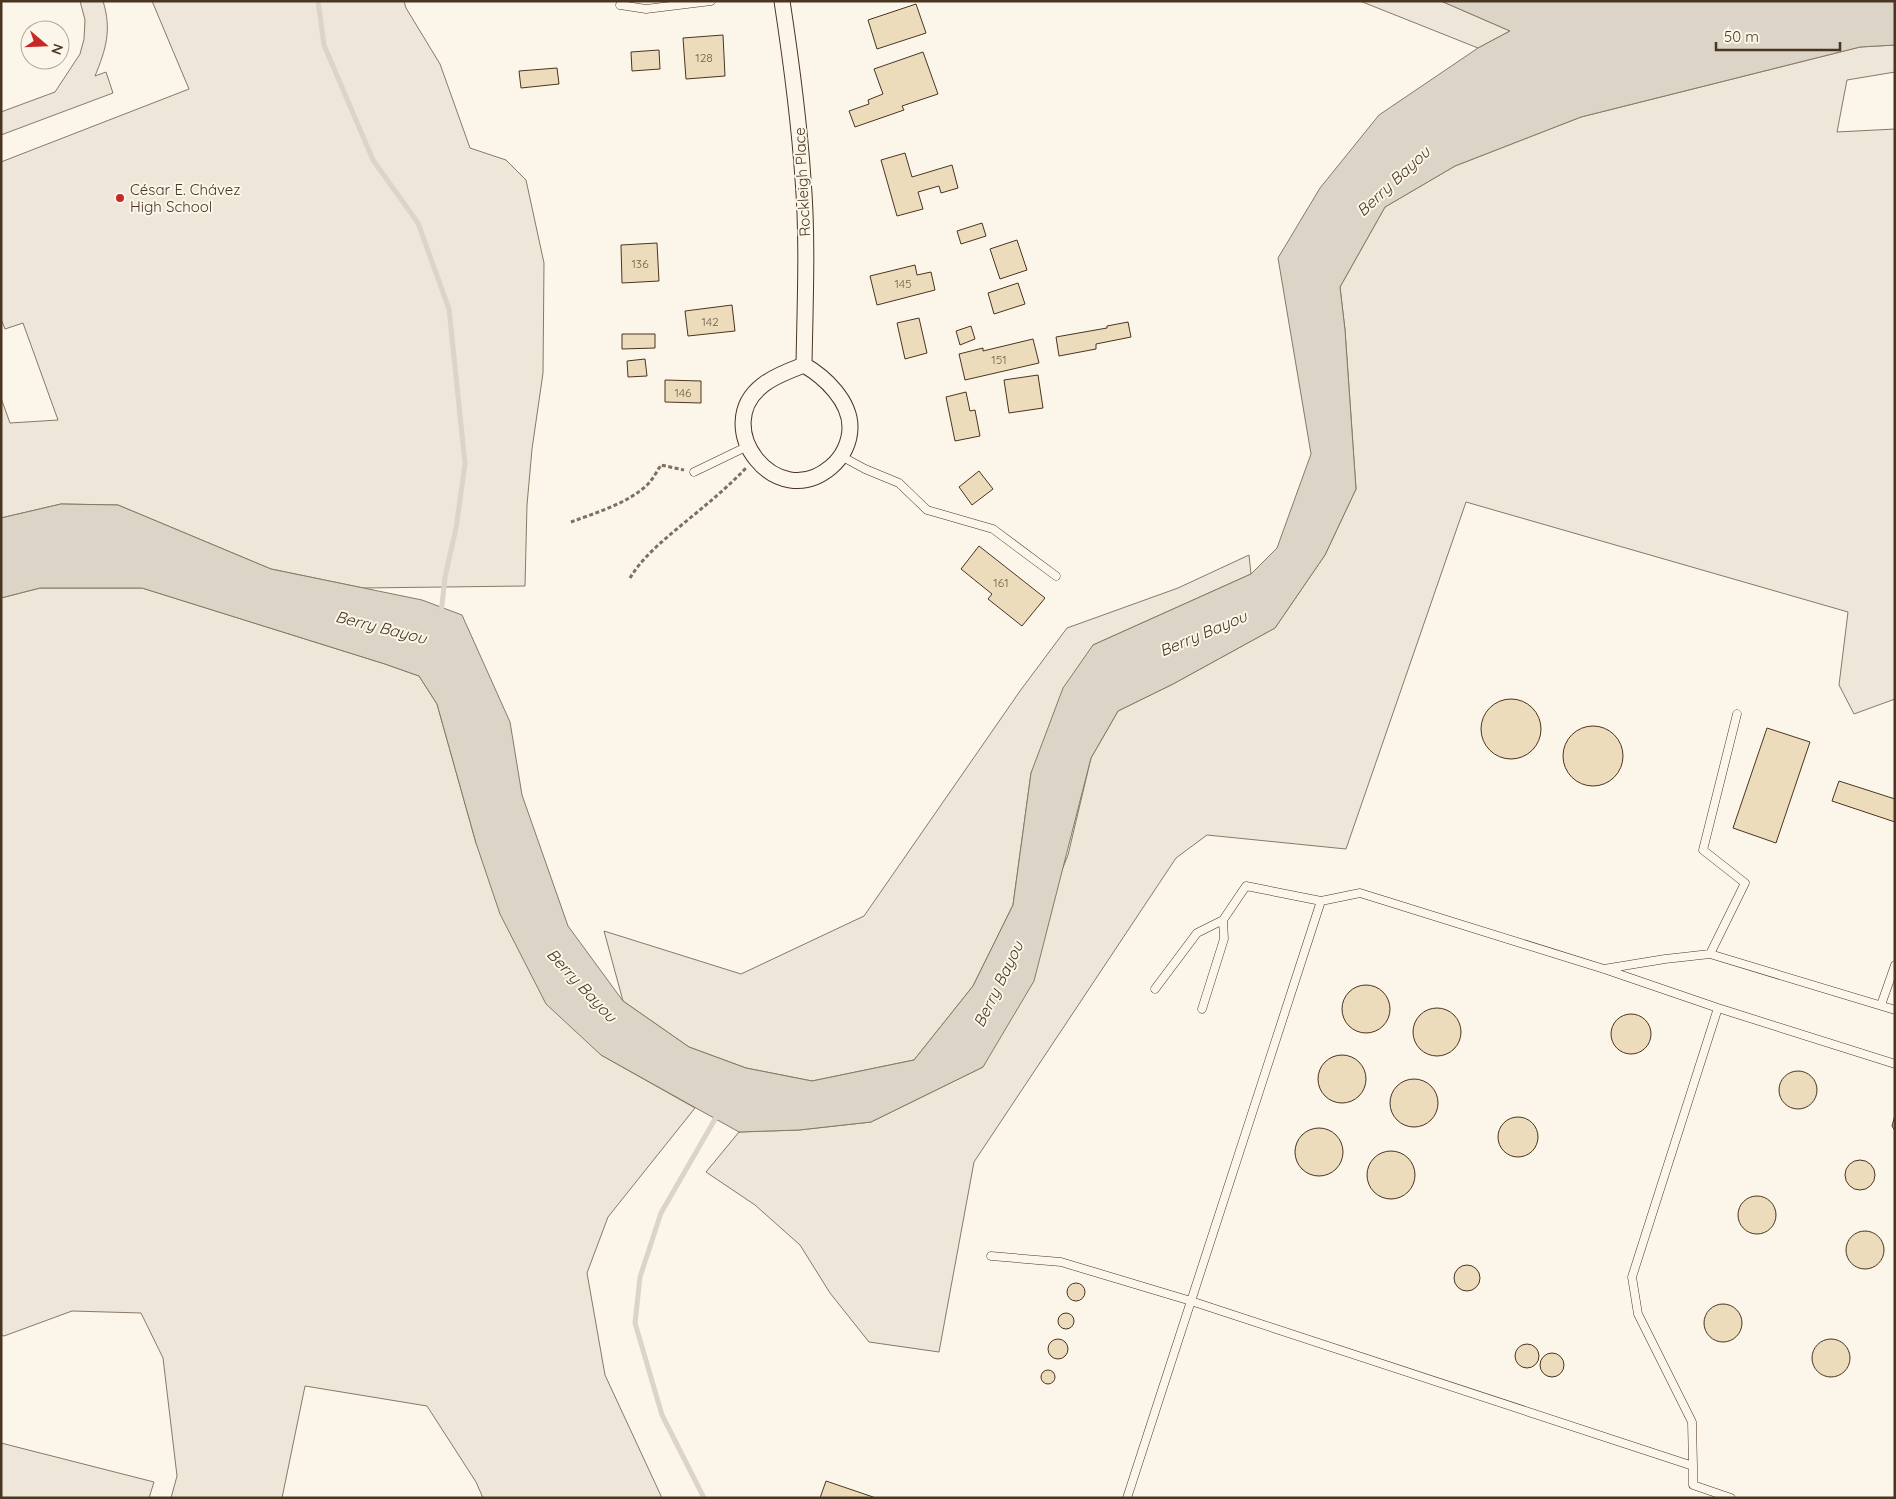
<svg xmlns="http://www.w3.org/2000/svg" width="1896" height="1499" font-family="Quicksand,sans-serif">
<rect width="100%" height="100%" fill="#fbf6e9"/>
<path fill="#ede6d9" stroke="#887966" d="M80,1H103C112,30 106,49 95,76L106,72L113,93L1,135V112L55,92L80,54L84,39L85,20Z
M152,1H404L406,8L440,64L470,148L506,160L526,180L544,263L543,373L532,449L527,505L525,586L363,588L271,569L118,505L61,504L1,518V398L10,423L58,420L23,323L5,329L1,319V162L189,89Z
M1360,1H1441L1510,31L1478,48Z
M1895,45V72L1847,80L1837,132L1895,129V699L1854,714L1839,685L1848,612L1466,502L1346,849L1207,835L1176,858L974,1162L939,1352L869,1342L830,1293L800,1245L755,1205L706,1172L739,1132L799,1130L871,1122L983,1067L1068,855L1091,758L1118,711L1173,684L1275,628L1325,555L1356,489L1345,330L1340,287L1385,207L1455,166L1581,117L1860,47Z
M1249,555L1251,574L1093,645L1031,773L1013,905L973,986L914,1060L812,1081L746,1068L689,1047L623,1001L604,931L741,974L864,916L1020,691L1067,628L1178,588Z
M40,588H142L385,664L419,676L437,704L476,843L601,1055L695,1108L608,1217L587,1273L605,1375L662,1498H483L476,1482L427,1406L305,1386L282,1498H171L177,1476L163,1358L141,1313L72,1311L4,1336L1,1335V598Z
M1,1443L154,1482L149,1498H1Z"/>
<path fill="#dcd4c6" stroke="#887966" d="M1441,1H1895V45L1860,47L1581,117L1455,166L1385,207L1340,287L1345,330L1356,489L1325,555L1275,628L1173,684L1118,711L1091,758L1034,981L983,1067L871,1122L799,1130L739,1132L601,1055L546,1004L500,914L476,843L437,704L419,676L385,664L142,588H40L1,598V518L61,504L118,505L271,569L422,600L462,615L510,722L522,795L568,926L623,1001L689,1047L746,1068L812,1081L914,1060L973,986L1013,905L1031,773L1063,688L1093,645L1251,574L1277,548L1311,454L1278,258L1320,188L1379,115L1478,48L1510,31Z"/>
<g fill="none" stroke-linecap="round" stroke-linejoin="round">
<path stroke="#dcd4c6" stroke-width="5" d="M318,1L324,45L373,160L418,223L449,309L465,464L456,528L445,577L441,614
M704,1498L662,1415L635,1323L640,1277L661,1213L718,1114"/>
</g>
<path fill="#ecdcbc" stroke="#4a3520" d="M916,4L926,33L877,49L868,20Z
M723,35L725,76L686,79L683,38Z
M659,50L660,69L632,71L631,52Z
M923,52L938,94L902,106L904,110L855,127L849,111L869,104L868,100L883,94L874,69Z
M557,68L559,84L521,88L519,71Z
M905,153L912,177L952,165L958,188L941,193L939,186L918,192L923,209L897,216L881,160Z
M982,223L986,236L961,244L957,231Z
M1017,240L1027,270L1000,279L990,249Z
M657,243L659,281L622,283L621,245Z
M915,265L917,275L931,272L935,290L877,305L870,276Z
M1018,283L1025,304L994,314L988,293Z
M732,305L735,331L688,336L685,311Z
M919,318L927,353L905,359L897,323Z
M1128,322L1131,337L1096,344V349L1059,356L1056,337L1107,328V326Z
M971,326L975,339L960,345L956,331Z
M622,334H655V348L622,349Z
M1033,339L1039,363L965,380L959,354L983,348V351Z
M645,359L647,376L628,377L627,361Z
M1038,375L1043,408L1009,413L1004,380Z
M665,380L701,381V403L665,402Z
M966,392L970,411L975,410L980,436L955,441L946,397Z
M979,471L993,489L972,505L959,487Z
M979,546L1045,598L1022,626L988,599L992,594L961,569Z
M1481 729a30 30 0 1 1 60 0a30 30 0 1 1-60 0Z
M1563 756a30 30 0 1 1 60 0a30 30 0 1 1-60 0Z
M1767,728L1810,742L1776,843L1733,828Z
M1839,781L1895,799V822L1832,801Z
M1342 1009a24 24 0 1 1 48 0a24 24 0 1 1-48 0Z
M1413 1032a24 24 0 1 1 48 0a24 24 0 1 1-48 0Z
M1611 1034a20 20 0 1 1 40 0a20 20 0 1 1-40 0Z
M1318 1079a24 24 0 1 1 48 0a24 24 0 1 1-48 0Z
M1779 1090a19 19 0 1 1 38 0a19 19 0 1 1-38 0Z
M1390 1103a24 24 0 1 1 48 0a24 24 0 1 1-48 0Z
M1895,1115V1131L1892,1126Z
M1498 1137a20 20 0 1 1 40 0a20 20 0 1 1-40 0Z
M1295 1152a24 24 0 1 1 48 0a24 24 0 1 1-48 0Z
M1367 1175a24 24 0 1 1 48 0a24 24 0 1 1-48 0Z
M1845 1175a15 15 0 1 1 30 0a15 15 0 1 1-30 0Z
M1738 1215a19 19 0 1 1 38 0a19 19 0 1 1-38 0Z
M1846 1250a19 19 0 1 1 38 0a19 19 0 1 1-38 0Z
M1454 1278a13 13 0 1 1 26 0a13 13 0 1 1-26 0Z
M1067 1292a9 9 0 1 1 18 0a9 9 0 1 1-18 0Z
M1704 1323a19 19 0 1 1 38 0a19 19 0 1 1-38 0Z
M1058 1321a8 8 0 1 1 16 0a8 8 0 1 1-16 0Z
M1812 1358a19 19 0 1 1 38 0a19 19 0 1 1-38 0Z
M1048 1349a10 10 0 1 1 20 0a10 10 0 1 1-20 0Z
M1515 1356a12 12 0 1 1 24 0a12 12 0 1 1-24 0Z
M1540 1365a12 12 0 1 1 24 0a12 12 0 1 1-24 0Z
M1041 1377a7 7 0 1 1 14 0a7 7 0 1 1-14 0Z
M826,1481L876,1498H820Z"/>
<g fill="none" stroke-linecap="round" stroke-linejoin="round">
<g stroke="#4a3520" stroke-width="9">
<path id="lane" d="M620,5L646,9L711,1
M841,456L865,469L899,483L927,510L993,529L1056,576
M694,472L748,446
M1710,954L1895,1010
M1607,970L1718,1008L1895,1064
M1155,989L1197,933L1223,920
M1881,1005L1895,965
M1202,1009L1224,939L1223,920L1246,886L1321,901
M991,1256L1061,1262L1191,1301L1693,1466V1485L1731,1498
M1693,1466L1692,1422L1638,1314L1632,1277L1718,1008
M1127,1498L1321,901L1360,893L1604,969L1665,959L1710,954L1745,883L1703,850L1737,714"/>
</g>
<g stroke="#4a3520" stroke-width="17">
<path id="street" d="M782,1C791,60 799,119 803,179C808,240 805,303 804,365
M804,365C825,377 850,401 850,427C850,442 843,457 831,467C776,514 709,426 763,385C774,376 791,370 804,365Z"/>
</g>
<path stroke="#7f6f5c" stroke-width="3" stroke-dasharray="4 2.5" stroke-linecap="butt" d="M571,522C595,513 629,503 648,484C653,479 657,471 661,465L684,470
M630,578C643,556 665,539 684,523C706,505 727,488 746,468"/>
<use href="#lane" stroke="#fbf6e9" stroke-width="8"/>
<use href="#street" stroke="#fbf6e9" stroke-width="15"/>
</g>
<circle fill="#c62828" stroke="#fbf6e9" stroke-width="2" cx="120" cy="198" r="5"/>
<g text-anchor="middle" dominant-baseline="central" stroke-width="4" stroke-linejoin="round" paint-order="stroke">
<g font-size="12" fill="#725f47">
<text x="704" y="57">128</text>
<text x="640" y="263">136</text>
<text x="903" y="283">145</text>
<text x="710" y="321">142</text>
<text x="999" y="359">151</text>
<text x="683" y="392">146</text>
<text x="1001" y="582">161</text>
</g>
<g font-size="15" fill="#4a3520" stroke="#fbf6e9">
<text transform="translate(802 182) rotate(-93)">Rockleigh Place</text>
</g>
<g font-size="15" fill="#4a3520" stroke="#fbf6e9" text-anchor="start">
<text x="130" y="189">César E. Chávez<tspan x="130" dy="17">High School</tspan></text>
</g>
<g font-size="16" font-style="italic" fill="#4a3520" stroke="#fbf6e9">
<text transform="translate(1393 181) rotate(-43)">Berry Bayou</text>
<text transform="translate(381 627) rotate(14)">Berry Bayou</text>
<text transform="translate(1203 633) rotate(-23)">Berry Bayou</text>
<text transform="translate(998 984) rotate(-64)">Berry Bayou</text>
<text transform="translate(582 985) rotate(47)">Berry Bayou</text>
</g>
</g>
<rect width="1896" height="1499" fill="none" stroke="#4a3520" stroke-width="5"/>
<g transform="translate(45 45) rotate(109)"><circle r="24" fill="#fbf6e9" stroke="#b4a999"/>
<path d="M0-4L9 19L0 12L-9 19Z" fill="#c62828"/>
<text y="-8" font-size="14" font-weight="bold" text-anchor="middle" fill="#4a3520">N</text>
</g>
<path d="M1716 42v8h124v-8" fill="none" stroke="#4a3520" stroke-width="2.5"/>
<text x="1724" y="42" font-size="15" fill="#4a3520" stroke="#fbf6e9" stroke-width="4" paint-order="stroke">50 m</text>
</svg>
